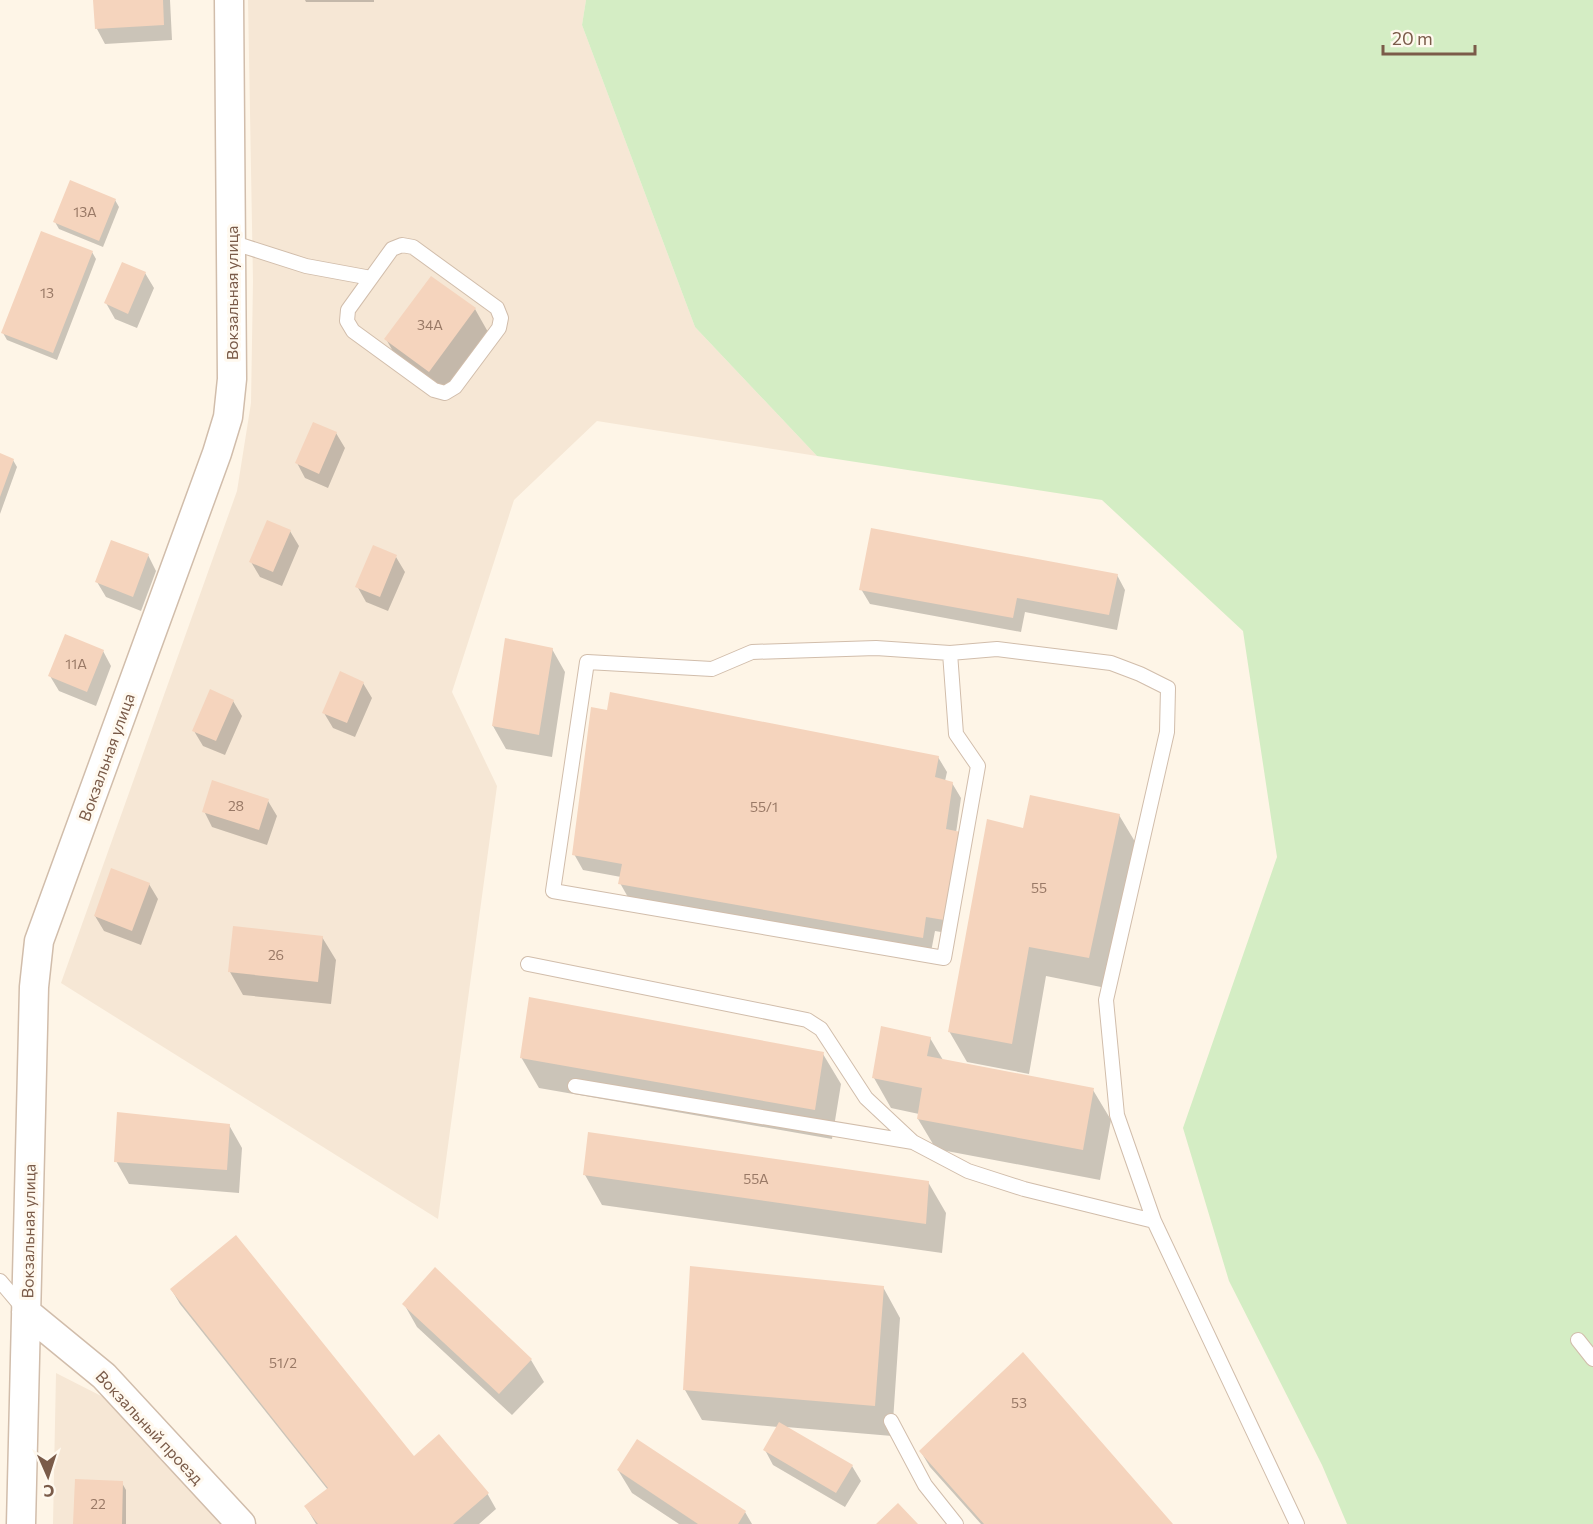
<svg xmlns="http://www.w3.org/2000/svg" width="1593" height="1524" font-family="Commissioner,sans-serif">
<rect width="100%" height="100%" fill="#fef5e7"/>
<path fill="#f6e7d5" d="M248,0H586L582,25L695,327L817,456L597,421L514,500L452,692L497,786L438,1219L61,983L237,491L251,403L253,281Z
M56,1373L113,1402L226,1524H53Z"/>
<path fill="#d4edc4" d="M586,0H1593V1524H1347L1322,1465L1229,1281L1183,1128L1277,857L1243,631L1102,500L817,456L695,327L582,25Z"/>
<path fill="#0003" d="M95,0H170L172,40L105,44L97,29Z
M305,0H374V2H306Z
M115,200L119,207L103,247L59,229L55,222Z
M92,252L96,259L57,360L7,340L3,333Z
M145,273L154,288L137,328L115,319L106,303Z
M475,309L488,332L442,394L399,362L386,339Z
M336,433L345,448L328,488L305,478L297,463Z
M0,455L13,460L17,467L0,514Z
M290,531L299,546L282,586L260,577L251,562Z
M148,555L156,571L141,611L106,597L97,582Z
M396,557L405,572L388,611L366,602L357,586Z
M1117,575L1125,590L1117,630L1025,612L1021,632L870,604L861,589Z
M552,649L565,672L552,757L506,749L493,726Z
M103,651L111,666L96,706L59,691L50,676Z
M363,683L372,698L355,737L333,728L324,713Z
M233,701L242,716L225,755L203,746L194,731Z
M938,757L947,772L945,781L952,783L961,798L956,833L953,934L935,931L931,952L629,899L620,883L621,877L583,870L574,854Z
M268,801L277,816L267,845L212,827L204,811Z
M1119,815L1137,845L1106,988L1046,976L1029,1074L967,1062L949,1031L1024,830Z
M149,884L158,899L141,945L104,931L95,916Z
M322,937L336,960L331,1004L243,995L230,972Z
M930,1038L943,1060L1093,1090L1111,1120L1100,1180L936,1149L918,1119L919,1114L891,1108L874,1078Z
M823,1054L841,1084L832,1139L539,1088L521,1057Z
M229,1125L242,1148L239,1193L129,1184L116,1161Z
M585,1175L928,1182L946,1213L942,1253L602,1205Z
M883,1287L900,1318L892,1436L786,1427L852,1466L861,1481L845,1507L773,1465L765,1450L778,1427L702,1420L685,1390Z
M171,1289L413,1458L487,1493L496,1509L479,1524H316L306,1507L328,1490L180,1304Z
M404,1304L531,1360L544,1382L512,1415L417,1327Z
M921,1452L1171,1524H981L930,1467Z
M618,1470L745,1512L752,1524H679L632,1493Z
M122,1483L126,1490V1524H74Z"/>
<path fill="#f5d4bd" d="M93,0H163L164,25L95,29Z
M70,180L116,199L99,241L53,222Z
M41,231L93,251L53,353L1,333Z
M122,262L146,272L128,314L104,303Z
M431,276L476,308L429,372L384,339Z
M313,422L337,432L319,474L295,463Z
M0,453L14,459L0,497Z
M267,520L291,530L273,572L249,562Z
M871,528L1118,574L1109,615L1017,598L1013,618L859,590Z
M111,540L149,554L133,597L95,582Z
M373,545L397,555L380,597L355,587Z
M65,634L104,650L87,692L48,676Z
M505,638L553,648L539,735L492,726Z
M340,671L364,682L347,723L322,713Z
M210,689L234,700L216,741L192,731Z
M610,692L939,756L935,777L953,782L946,829L961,832L944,920L926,917L923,938L618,884L622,864L572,855L591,707L607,710Z
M212,780L269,799L259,830L202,812Z
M1030,795L1120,814L1089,958L1029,947L1012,1044L948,1032L987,819L1023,828Z
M111,868L150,883L132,931L94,916Z
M233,926L323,936L318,982L228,972Z
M529,997L824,1052L815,1110L520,1058Z
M881,1026L931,1037L927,1056L1094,1088L1083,1150L917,1119L922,1088L872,1078Z
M117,1112L230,1124L227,1170L114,1162Z
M588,1132L929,1181L926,1224L583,1175Z
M236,1235L414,1456L439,1434L489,1493L453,1524H318L304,1506L328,1488L170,1289Z
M690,1266L884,1286L875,1406L683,1390Z
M435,1267L532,1359L499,1394L402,1304Z
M1023,1352L1173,1524H984L919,1451Z
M779,1422L853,1465L836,1493L763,1450Z
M637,1439L746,1511L738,1524H698L617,1470Z
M75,1479L123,1481L122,1524H73Z
M898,1503L918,1524H876Z"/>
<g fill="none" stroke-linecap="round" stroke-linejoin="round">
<g stroke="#d1bdab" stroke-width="16">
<path id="lane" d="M231,242L306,266L371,278
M402,245L413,247L497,308L501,318L499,328L455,387L445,393L434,390L353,331L347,321L348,310L392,249Z
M950,653L956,734L978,766L944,958L553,891L587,662L712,669L752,652L876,648L950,653L997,649L1111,663L1140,674L1168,688L1167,732L1106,1000L1117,1115L1154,1221L1297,1524
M528,964L807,1020L821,1029L866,1098L913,1142
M575,1086L913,1142L968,1171L1024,1189L1154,1221
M0,1281L23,1308
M1578,1340L1593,1359
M891,1421L925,1485L956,1524"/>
</g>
<g stroke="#d1bdab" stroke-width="31">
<path id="street" d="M26,1312L104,1376L241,1524
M21,1524L34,987L39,941L217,453L228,417L232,379L229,0"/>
</g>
<use href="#lane" stroke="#fff" stroke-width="14"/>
<use href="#street" stroke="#fff" stroke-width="28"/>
</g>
<g text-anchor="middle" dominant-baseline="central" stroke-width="6" stroke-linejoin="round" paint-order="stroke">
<g font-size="14" fill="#997966">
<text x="85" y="211">13А</text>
<text x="47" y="292">13</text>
<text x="430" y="324">34А</text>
<text x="76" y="663">11А</text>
<text x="236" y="805">28</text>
<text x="764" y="806">55/1</text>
<text x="1039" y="887">55</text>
<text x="276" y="954">26</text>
<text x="756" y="1178">55А</text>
<text x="283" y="1362">51/2</text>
<text x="1019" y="1402">53</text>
<text x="98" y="1503">22</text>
</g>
<g font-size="16" fill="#7a5b49" stroke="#fff9ef">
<text transform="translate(231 293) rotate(-90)">Вокзальная улица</text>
<text transform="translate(106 757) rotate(-70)">Вокзальная улица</text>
<text transform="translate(28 1231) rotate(-89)">Вокзальная улица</text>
<text transform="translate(150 1427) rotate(47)">Вокзальный проезд</text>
</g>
</g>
<g transform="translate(48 1476) rotate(177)" stroke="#fff9ef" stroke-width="4.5" paint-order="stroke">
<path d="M0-4.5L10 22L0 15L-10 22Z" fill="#7a5b49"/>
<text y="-9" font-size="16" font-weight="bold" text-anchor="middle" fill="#7a5b49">С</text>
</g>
<path d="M1383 45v9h92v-9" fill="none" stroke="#7a5b49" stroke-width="3"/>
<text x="1392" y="45" font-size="18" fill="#7a5b49" stroke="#fff9ef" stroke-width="4.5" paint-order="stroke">20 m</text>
</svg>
